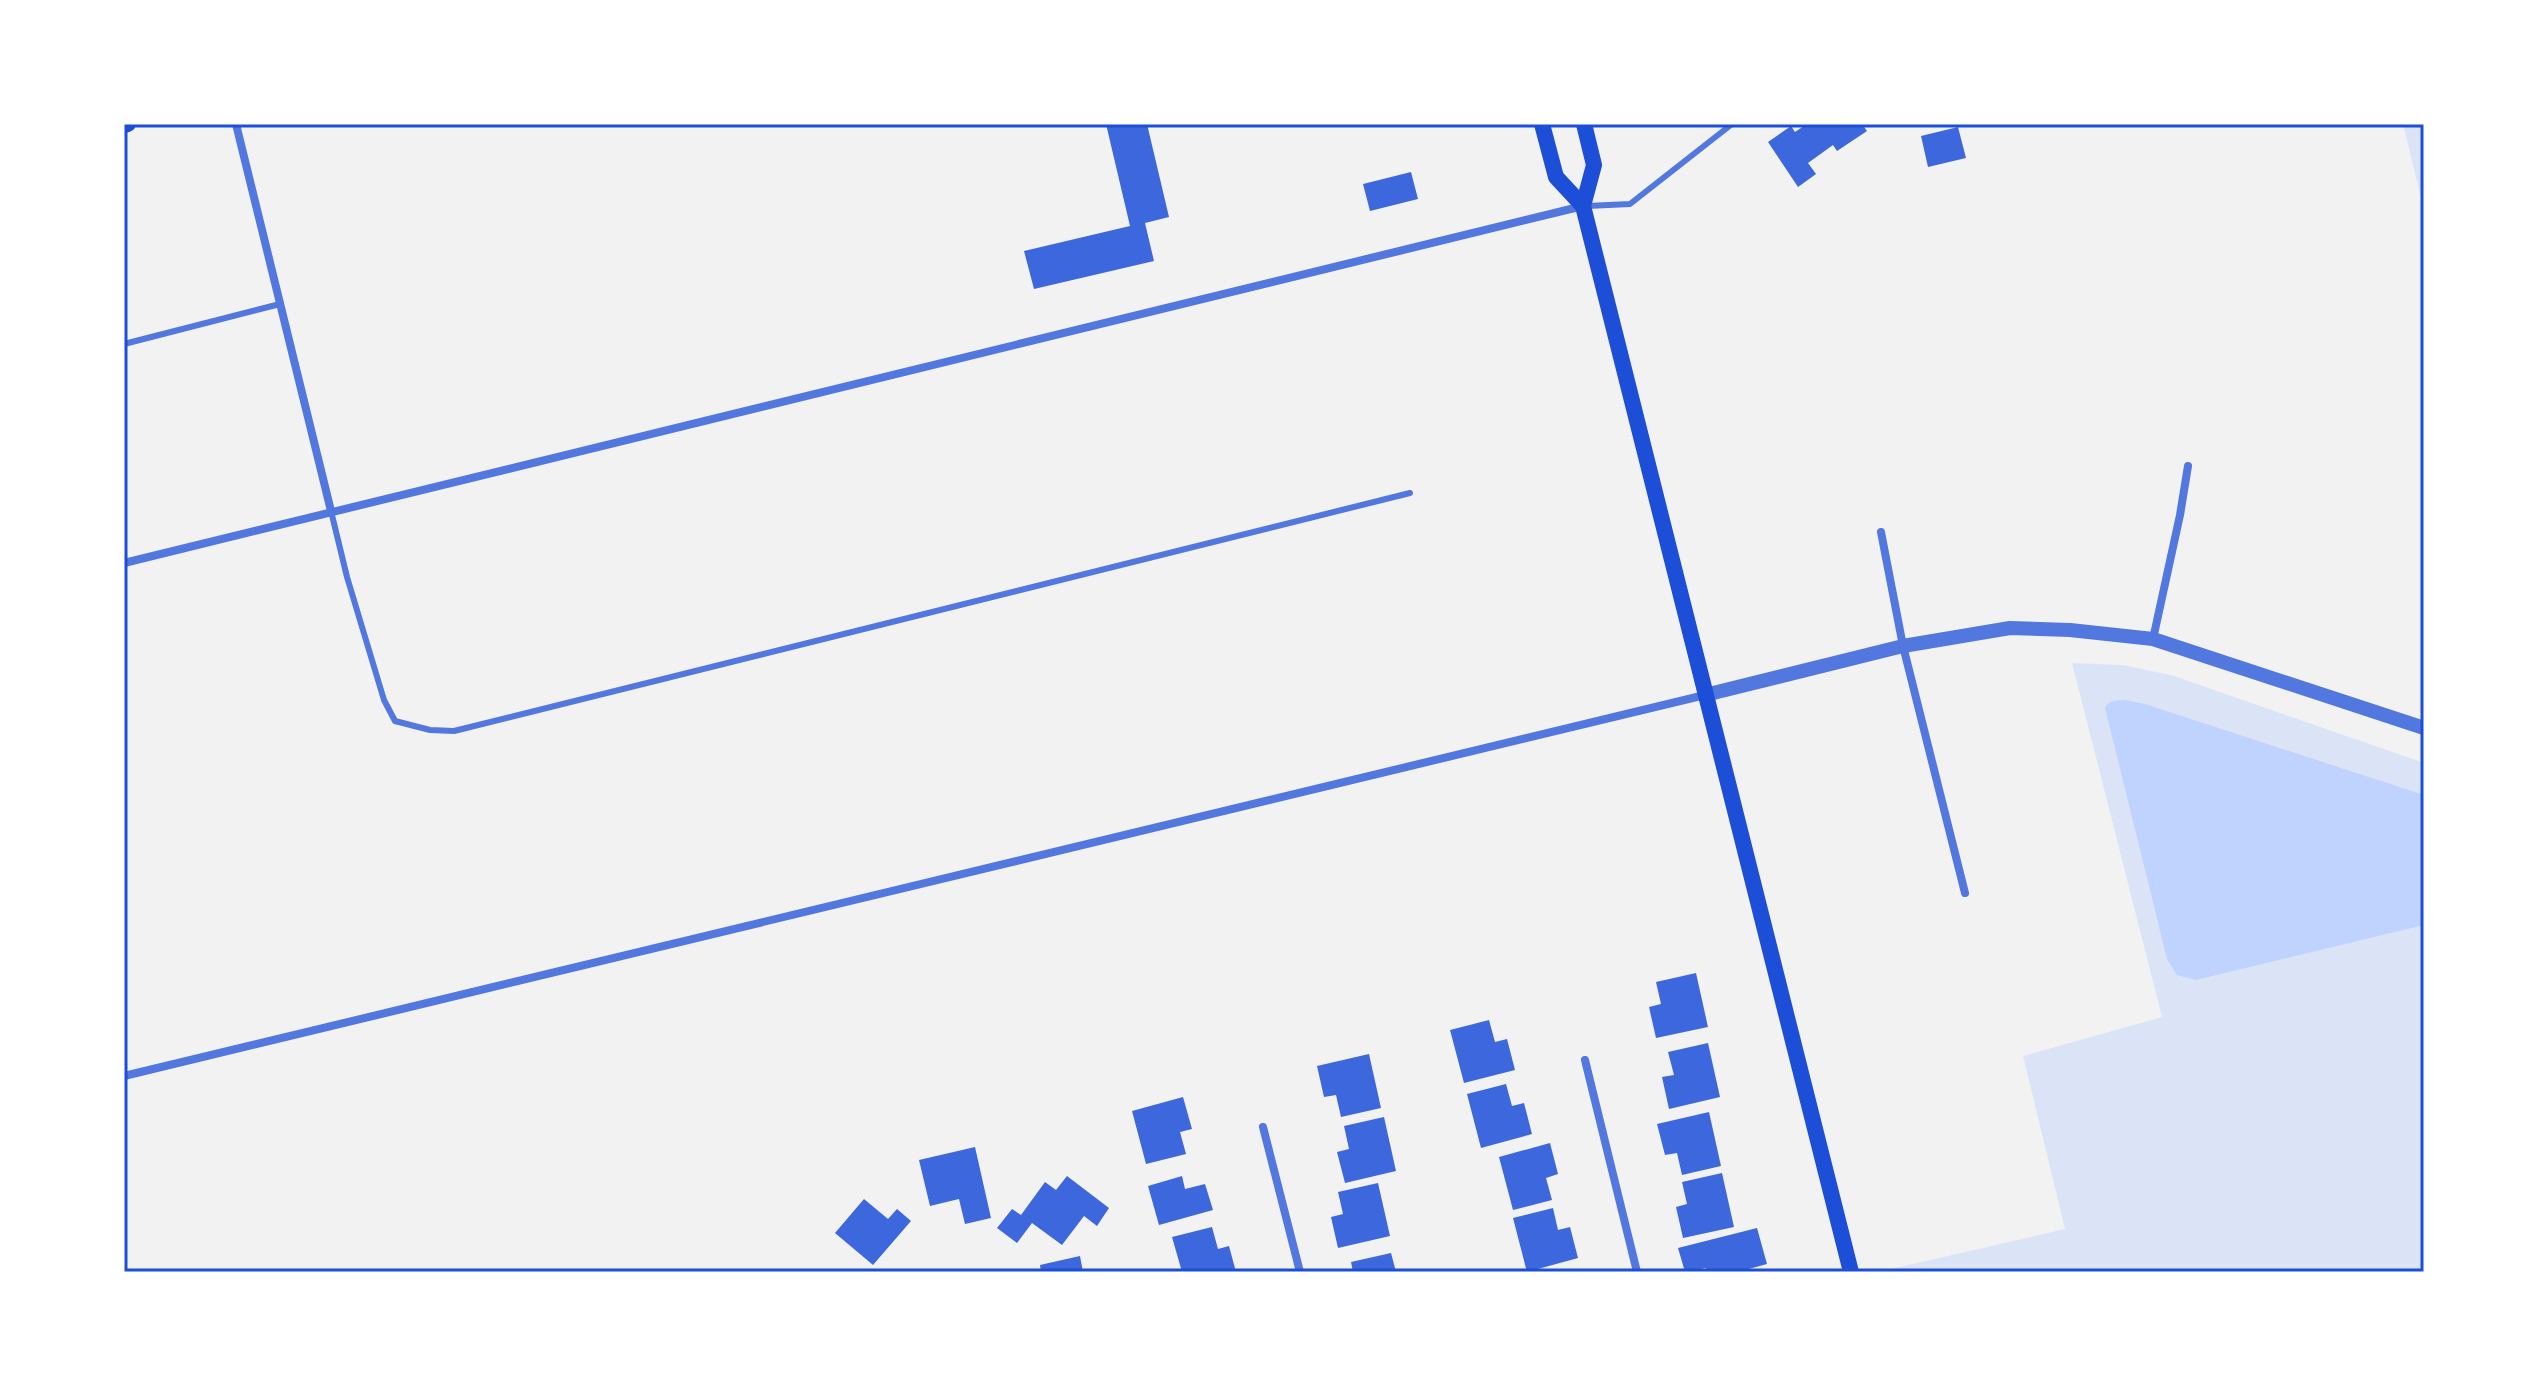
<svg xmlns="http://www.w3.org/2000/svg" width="2548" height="1396" font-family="'PT Sans Narrow',sans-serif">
<rect width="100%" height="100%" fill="#f2f2f2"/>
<path fill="#dbe4f7" d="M2403,124H2424V210Z
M2072,663L2122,665L2171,675L2424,763V1272H1891V1269L2065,1229L2023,1056L2162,1017Z"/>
<path fill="#bfd3fe" d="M2125,700L2145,704L2424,795V925L2196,980L2177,975L2167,959L2105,708C2109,700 2116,700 2125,700Z"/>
<path fill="#3d67dc" d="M1106,124H1147L1169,217L1145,223L1154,261L1034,289L1024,251L1130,226Z
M1807,124H1862L1867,131L1837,151L1833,145L1808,163L1816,174L1798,187L1768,142L1791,126L1795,132Z
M1958,127L1966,158L1928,167L1921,136Z
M1411,172L1418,199L1370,211L1363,184Z
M1696,973L1708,1027L1656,1038L1649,1007L1661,1004L1656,982Z
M1489,1020L1495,1042L1507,1039L1515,1070L1464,1083L1450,1030Z
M1708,1043L1720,1097L1669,1109L1662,1077L1674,1075L1668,1052Z
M1369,1054L1381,1108L1341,1117L1336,1095L1324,1097L1317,1066Z
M1506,1084L1512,1106L1524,1103L1532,1134L1481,1148L1467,1094Z
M1183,1097L1192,1129L1180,1132L1186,1154L1146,1164L1132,1111Z
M1709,1112L1721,1166L1682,1175L1677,1153L1665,1155L1657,1124Z
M1384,1117L1396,1171L1345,1183L1337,1152L1349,1149L1344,1126Z
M1550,1143L1558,1174L1546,1178L1552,1200L1513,1210L1499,1157Z
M975,1147L991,1218L965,1224L959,1199L930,1206L919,1160Z
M1722,1173L1734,1227L1683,1238L1676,1207L1687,1204L1682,1182Z
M1067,1176L1109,1208L1097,1226L1084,1216L1062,1245L1032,1223L1017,1243L997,1228L1012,1209L1021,1215L1045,1182L1056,1190Z
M1182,1176L1185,1189L1205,1184L1213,1210L1159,1225L1148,1186Z
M1378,1183L1390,1236L1338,1248L1331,1217L1343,1214L1338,1192Z
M864,1199L888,1219L897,1209L911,1221L873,1265L835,1233Z
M1553,1208L1558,1230L1570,1227L1578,1258L1527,1272L1513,1218Z
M1212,1227L1218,1249L1229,1246L1236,1272H1182L1172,1237Z
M1757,1228L1767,1264L1745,1270L1746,1272H1707L1706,1268L1685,1272L1678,1248Z
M1391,1253L1396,1272H1353L1351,1262Z
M1080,1256L1083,1272H1041L1040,1265Z"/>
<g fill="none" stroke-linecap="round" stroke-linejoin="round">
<path stroke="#5277de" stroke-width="6" d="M1587,206L1630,204L1732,124
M124,344L280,304
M331,511L347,577L384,700L395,721L430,730L454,731L1410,493"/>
<path stroke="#5277de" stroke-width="8" d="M236,124L331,511
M1881,532L1903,646L1965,893
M124,563L1583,206
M2153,639L2180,515L2188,466
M1585,1060L1637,1272
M124,1076L1705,695
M1263,1127L1300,1272"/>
<path stroke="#5277de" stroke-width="14" d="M1705,695L1903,646L2010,628L2070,630L2153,639L2424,728"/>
<path stroke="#1d4ed8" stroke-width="16" d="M1542,124L1556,177L1583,206L1851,1272
M124,125L128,124
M1583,206L1594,165L1584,124"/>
</g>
<rect width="2548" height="1396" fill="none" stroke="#ffffff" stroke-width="252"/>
<rect x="126" y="126" width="2296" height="1144" fill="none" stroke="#1d4ed8" stroke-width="3"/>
</svg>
